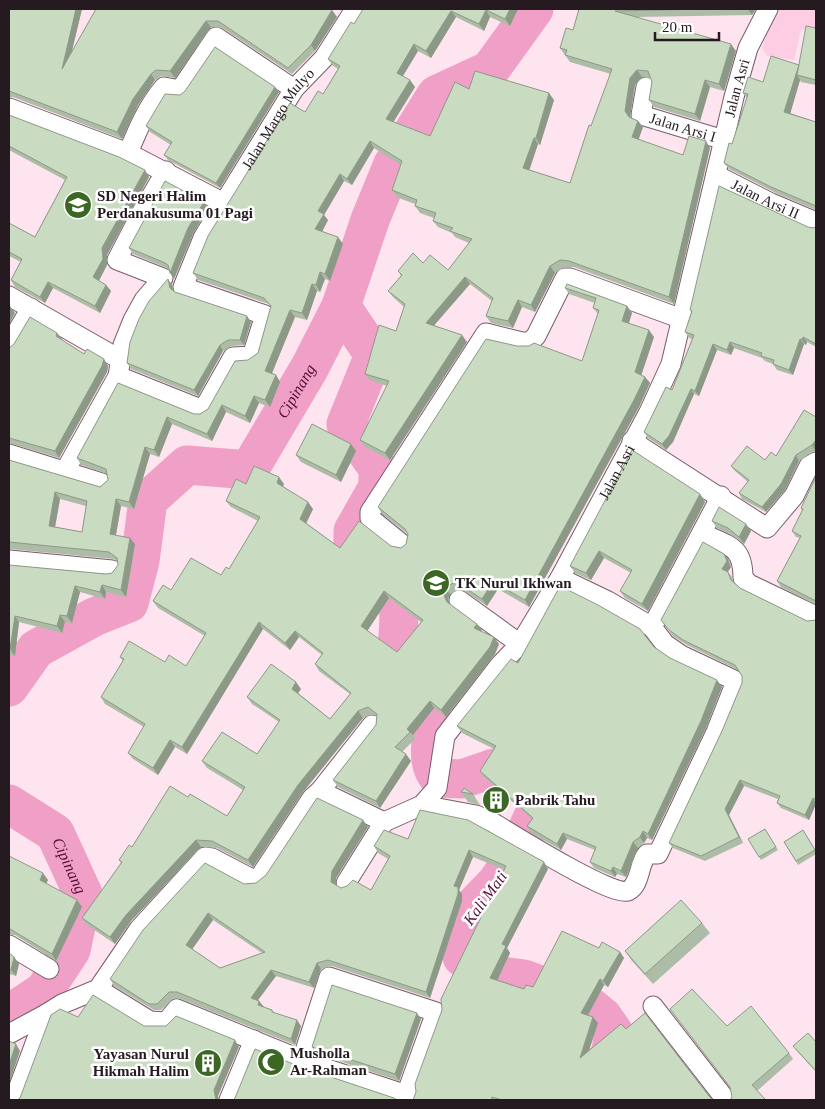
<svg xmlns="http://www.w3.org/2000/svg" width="825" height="1109" font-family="Georgia,serif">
<rect width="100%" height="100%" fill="#fee4ef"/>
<path fill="#fdcee3" d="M775,9H816V29L801,30L794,60L767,56L762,48Z"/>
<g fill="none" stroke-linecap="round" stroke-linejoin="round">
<g stroke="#f0a0c7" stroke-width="39">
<path d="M341,306L374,355L346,424L378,468V487L353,531V552C363,560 375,567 384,576C409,600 395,642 395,673C401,680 406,688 412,695C418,700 426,704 429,711C437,733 422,759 439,778L462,779L494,768L517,763L532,772L542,797L516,854L497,882L474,906L463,926L457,941L462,957L485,974L524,979L586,1003L603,1017L614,1033L610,1056L594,1072L576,1080H554L537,1092L534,1100"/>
<path id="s1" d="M9,687L36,649L94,617L129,603L140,561L148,500L187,465L249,470L310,367L341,306L370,220L393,164L436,95L490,70L534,9"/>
<path id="s2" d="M9,804L55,833L83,894L71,950L44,991L9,1014"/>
</g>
<g stroke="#785c69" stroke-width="21">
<g id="minor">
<path id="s3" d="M646,87L641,115L724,140"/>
<path d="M9,108L128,153L224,203"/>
<path d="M128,153C138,129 147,107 164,87L180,90L216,37L294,89"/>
<path id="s4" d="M716,175L771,203L816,222"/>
<path d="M9,296L121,360"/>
<path d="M9,345L31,308"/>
<path id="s5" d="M118,376L203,410L233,357L252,356L265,315L183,287L203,238L224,203L294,89L324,58L355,9"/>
<path d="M632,441L767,528L794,496L809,466L816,462"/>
<path d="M9,454L102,483"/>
<path d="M65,471L118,376L123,345L133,320L144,300L163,278L117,260L143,210L166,171"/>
<path d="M702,533C728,546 743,545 743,578L749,584L816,616"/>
<path d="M402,544L370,518V512L486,333L522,342H530L536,336L565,278H570L682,319"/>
<path d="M9,560L112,570"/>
<path d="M459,600L520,644"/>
<path d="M652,627L721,496"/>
<path d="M320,791L372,725"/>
<path d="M422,805L476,815L492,822C510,833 614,898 628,891C641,884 638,865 647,854H658L716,732L735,684L734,680L681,655L665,644L652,627L608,601L560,578"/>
<path d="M346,883L384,822"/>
<path d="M9,945L49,969"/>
<path d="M98,989L150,1021L166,1022L177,1009L309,1063L410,1096L409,1100"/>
<path d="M653,1006L726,1100"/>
<path d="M9,1034L46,1014"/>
<path d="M302,1060L329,977L436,1012L406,1095"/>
<path id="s6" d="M14,1100L46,1014L62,1004L98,989L139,929L205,857L212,858L254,880L261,875L312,798L320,791L384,822L422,805L437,788L445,736L499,666L520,644L531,626L560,578L649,412L671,364L734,97L748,48L768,9"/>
<path d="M229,1100L254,1040"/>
</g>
</g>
<use href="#minor" stroke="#fff" stroke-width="19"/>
</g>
<path fill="#adbca6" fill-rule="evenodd" d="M9,9H82L72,51L96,9H331H330L337,17L315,51L292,74L222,28L211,27L175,78L161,76L155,80L138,105L122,139L13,97L9,98Z
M363,9H518L510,26L490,17L484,31L456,17L431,58L418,51L403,76L415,87L393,122L430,136L469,89L554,100L540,145L538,144L529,170L570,183L611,74L570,62L560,48L573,30L579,9H756L752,15L637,17L736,51L724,91L710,87L700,121L654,107L649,100L652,82L651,78L642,77L635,85L630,117L638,121L643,127L638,140L683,155L710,148L674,304L574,267H564L555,273L535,312L522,307L513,328L491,323L486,316L492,301L470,284L434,325L467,342L390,460L365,447L360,440L387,386L370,380L365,374L396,331L404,307L393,297L388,291L401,276L398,271L423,263L448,270L469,243L455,237L452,233L438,227L433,221L434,218L420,213L415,206V204L396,197L392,190L401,165L374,148L352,185L344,181L324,215L328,220L322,231L343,244L330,281L325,279L320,292L317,291L307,320L295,317L272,373L276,375L280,382L270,407L259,403L250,423L226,412L212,441L172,424L159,457L150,454L134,509L121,506L116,535L135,544L126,597L106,592L105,599L80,592L72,623L65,622L62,633L19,622L15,656L9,655V565L106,574L112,573L118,565V562L114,559L10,549H9V460L100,487L108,480L107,474L81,465L77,458L118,383L194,414H200L208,409L248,360L258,353L271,307L269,304L198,280L193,273L305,112L323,94L338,69L332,65L328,59L354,24ZM60,499L86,506L82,532L55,527Z
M816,28V85L801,82L800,80L790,113L816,122V210L776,193L729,169L724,163L732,144L747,98L743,93L799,65Z
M275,87L279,92L220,188L168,160L164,155L171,145L150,132L146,126L180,95Z
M9,115L149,177L107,255V265L99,281L106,285L111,291L100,313L53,288L45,303L15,287L11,280L21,262L9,256V223L35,237L65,180L9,150Z
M204,202L208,207L193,234L174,279L167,268L133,254L129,248Z
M816,226V347L807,342L806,345L804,344L793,375L777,370L773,364L765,361L762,358L734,348L731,355L717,350L699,396L694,394L673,442L666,450L648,438L644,432L672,390L692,339L689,338L685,332L691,312L690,310L808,227L814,228Z
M172,285L173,290L175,292L251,322L244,345L232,346L223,351L198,396L131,369L127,363Z
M565,288L627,306L632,313L629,323L654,337L641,375L645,377L650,383L639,407L529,607L498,589L487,606L461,589L450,594L448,599L450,604L482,630L481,631L499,644L495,654L446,717L434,708L413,735L415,739L402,752L411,761L380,808L338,787L333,780L376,725L377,717L373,714L363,718L303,792L253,867L217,848L201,847L131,921L115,944L87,925L82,918L121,863L119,860L132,847L188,797L227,816L243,790L207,768L202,761L257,754L279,722L252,704L247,697L301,689L298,693L330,719L350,694L319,671L315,664L322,655L299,637L290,650L263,629L187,754L175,747L158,775L133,759L128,753L144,727L105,704L101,697L123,661L120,657L165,662L186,666L205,636L158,608L153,601L171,590L221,575L229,569L258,521L231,507L226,501L246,484H284L283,486L313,509L306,523L340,548L391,546L401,548L406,544L408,534L382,514L378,507L582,361L598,314L593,308L595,303L569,294ZM389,598L421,622L397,652L367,631Z
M57,333L62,340L84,354L108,366L107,372L59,458L9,443V348Z
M816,417V450L799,461L785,490L766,512L742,499L739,493L748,482L735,471L731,466L765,460L776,456Z
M356,451L341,482L301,462L296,455Z
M816,477V605L781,587L777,581L800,538L796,537L792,531L802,511L801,508Z
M700,494L705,502L648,611L625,598L620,591L631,573L604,558L591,580L575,573L570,566Z
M712,521L751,531L744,544L732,535L717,528Z
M724,554L728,559L731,567L728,572L732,577L734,583L740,588L807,621L816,620V804L809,820L781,808L777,803L778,799L744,786L729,815L743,843L705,861L673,848L669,843L722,731L742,683V676L738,670L687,645L673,636L661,620Z
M654,647L670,658L722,687L706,728L652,840L647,838L644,843L638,848L626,877L617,874L615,877L594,868L590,862L595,850L567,839L561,850L531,833L527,826L532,819L484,777L480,771L494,749L462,733L457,726L518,663Z
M461,792L473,794L480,805L468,802Z
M420,810L548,869L507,948L510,953L497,980L524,989L533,987L599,948L620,952L624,958L608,987L604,985L588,1015L598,1023L589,1051L626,1029L712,1100H413L505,870L473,857L459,890L462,894V901L430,998L332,966L321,969L314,988L276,976L258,1000L264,1007L272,1010L274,1013L301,1026L295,1045L181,999L174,998L161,1010H154L114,986L110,979L244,884L256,883L368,827L336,878V885L341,888L371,890L388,859L378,853L374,846L408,839ZM213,920L262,953L220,968L192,949Z
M765,829L778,850L761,860L748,839Z
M803,830L816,851V854L798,865L784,842Z
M9,856L48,880L46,884L77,900L82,907L56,961L15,935H9Z
M702,923L710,933L653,984L632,961L625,951Z
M9,953L14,957L19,964L16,976L9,974Z
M670,1009L727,1026L789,1053L793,1059L757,1091L766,1100H730L732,1097L731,1088Z
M421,1019L399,1081L316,1053L312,1047Z
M816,1042V1072L797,1051L793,1046Z"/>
<path fill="#8d9987" d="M76,9H82L66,75L62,69Z
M510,9H518L510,26L505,19Z
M748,9H756L752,15Z
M332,10L337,17L315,51L311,45Z
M486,10L490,17L484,31L479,24Z
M451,11L456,17L431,58L426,51Z
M206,21L211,27L175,78L170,71Z
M414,44L418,51L401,79L397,73Z
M731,44L736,51L724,91L719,84Z
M799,65L797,75L800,80L789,118L784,112Z
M637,70L642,77L635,85L630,118L633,123L625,111L630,78Z
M151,74L155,80L138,105L122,139L117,132L133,99Z
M410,80L415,87L391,126L386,119Z
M705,80L710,87L700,121L695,114Z
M275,87L279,92L220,188L216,183Z
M549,93L554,100L540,145L536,138Z
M638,121L643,127L637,144L632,137Z
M534,138L538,144L528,174L523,168Z
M370,141L374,148L352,185L347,179Z
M706,141L710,148L674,304L669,297Z
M145,170L149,177L107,255V265L97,284L93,277L102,248Z
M340,174L344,181L324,215L328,220L320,236L315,229L318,211Z
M204,202L208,207L193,234L174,279L170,273L188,228Z
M338,237L343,244L330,281L325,274Z
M550,266L555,273L535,312L531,305Z
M320,272L325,279L320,292L316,285Z
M465,277L470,284L431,329L426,323Z
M168,279L172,285L174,294L170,288Z
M48,282L53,288L45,303L40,297Z
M312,284L317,291L307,320L302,313Z
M106,285L111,291L100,313L95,306Z
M518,300L522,307L513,328L508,321Z
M10,306L15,313L9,324V309Z
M627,306L632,313L627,328L622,321Z
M290,310L295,317L270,378L265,371Z
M247,316L251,322L244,345L240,340Z
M649,330L654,337L640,379L635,372Z
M57,333L62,339L60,343L56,336Z
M462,335L467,342L390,460L385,453Z
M803,337L807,342L806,345L802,340Z
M800,339L804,344L793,375L789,370Z
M730,342L734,348L731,355L727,350Z
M713,344L717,350L699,396L695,391Z
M220,345L223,351L198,396L194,390Z
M104,359L108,366L107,372L59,458L55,451Z
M276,375L280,382L270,407L265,400Z
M645,377L650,383L639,407L529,607L525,600Z
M691,389L694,394L673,442L666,450L662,444Z
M254,396L259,403L250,423L245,416Z
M222,405L226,412L212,441L207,434Z
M167,417L172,424L159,457L154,450Z
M816,440V451L812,445Z
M351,444L356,451L341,482L336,475Z
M145,447L150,454L134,509L129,502Z
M796,455L799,461L785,490L766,512L762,507Z
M279,477L284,484L281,490L277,483Z
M55,492L60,499L54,533L49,526Z
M700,494L705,502L648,611L642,604Z
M116,499L121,506L115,540L110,534Z
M308,502L313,509L305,526L300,519Z
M746,524L751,531L744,544L739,537Z
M130,538L135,544L126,597L121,590Z
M599,551L604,558L591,580L586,573Z
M724,554L728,559L731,567L726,574L722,569Z
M493,582L498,589L487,606L482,599Z
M102,585L106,592L105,599L100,592Z
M75,586L80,592L72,623L67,616Z
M445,587L450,594L448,599L452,609L447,602L443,593Z
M384,591L389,598L366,633L361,626Z
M60,615L65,622L62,633L57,626Z
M15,616L19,622L15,656L10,649Z
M259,622L263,629L187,754L182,747Z
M477,624L482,630L479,635L474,628Z
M295,631L299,637L290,650L285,643Z
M494,637L499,644L495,654L446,717L441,710Z
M717,680L722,687L706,728L652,840L648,834Z
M296,682L301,689L297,695L292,689Z
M430,701L434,708L413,735L407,729Z
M358,711L363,718L303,792L253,867L248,860L298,785Z
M170,740L175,747L158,775L153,768Z
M406,754L411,761L380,808L376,801Z
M740,780L744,786L729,815L743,843L739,837L725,809Z
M813,798L816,804L809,820L805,815Z
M363,820L368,827L336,878V888L331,882L332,871Z
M643,831L647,838L644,843L640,837Z
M563,833L567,839L561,850L557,844Z
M196,840L201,847L131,921L115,944L110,937L126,915Z
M633,842L638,848L626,877L621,871Z
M469,850L473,857L459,890L462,894V901L430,998L426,992L454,886Z
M544,862L548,869L507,948L510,953L495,985L490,978L502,944Z
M613,867L617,874L615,877L611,871Z
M43,873L48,880L44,887L40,880Z
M77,900L82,907L56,961L52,954Z
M208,913L213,920L191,951L186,945Z
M620,952L624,958L608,987L603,981Z
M14,957L19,964L16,976L11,970Z
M317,963L321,969L314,988L309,982Z
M271,970L276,976L255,1004L251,998Z
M600,979L604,985L586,1019L581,1013Z
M259,1001L264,1007L258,1005Z
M417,1013L421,1019L399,1081L395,1074Z
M593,1017L598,1023L584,1065L580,1058Z
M297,1020L301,1026L295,1045L291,1039Z
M235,1040L239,1047L218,1096L219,1100H216L214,1090Z
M16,1044L20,1051L9,1084V1065Z"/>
<path fill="#c9dbc1" stroke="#8d9987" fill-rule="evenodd" d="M9,9H76L62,69L96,9H329L332,10L311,45L288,68L218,21H206L170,71L156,70L151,74L133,99L117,132L9,91Z
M363,9H510L505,19L486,10L479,24L451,11L426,51L414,44L397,73L410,80L386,119L430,136L455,82L469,89L475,71L549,93L536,138H534L523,168L570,183L589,125L591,126L612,69L565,55L567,50L560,48L566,28L573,30L579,9H703L615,11L731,44L719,84L705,80L695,114L649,100L652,82L648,71L637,70L630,78L625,111L629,117L638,121L632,137L683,155L689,136L706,141L669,297L569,261L560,260L550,266L531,305L518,300L508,321L486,316L493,298L465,277L426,323L462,335L385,453L360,440L389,381L365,374L379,325L396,331L405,304L388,291L402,275L398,271L413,253L423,263L430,255L448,270L472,239L450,231L453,228L433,221L436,213L415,206L417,200L392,190L402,161L370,141L347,179L340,174L318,211L324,214L315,229L338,237L325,274L320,272L316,285L312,284L302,313L290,310L265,371L276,375L265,400L254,396L245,416L222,405L207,434L167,417L154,450L145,447L129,502L116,499L110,534L130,538L121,590L102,585L100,592L75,586L67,616L60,615L57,626L15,616L10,649H9V565L106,574L112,573L118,565L117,558L109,552L9,542V460L100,487L108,480L106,469L77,458L118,383L194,414H200L208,409L235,361L248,360L258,353L271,306L264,298L193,273L208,236L290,103L305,112L318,91L323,94L340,66L328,59L351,22L354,24ZM55,492L87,501L82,532L49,526Z
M806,26L816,28V80L797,75Z
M215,47L275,87L216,183L164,155L172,142L146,126L165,94L180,95L185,91Z
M771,56L799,65L784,112L816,122V206L771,187L724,163L729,143L732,144L748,94L743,93L748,77L763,82Z
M9,115L119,157L145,170L102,248L103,259L93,277L106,285L95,306L48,282L40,297L11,280L22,259L9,252V223L35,237L67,177L9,146Z
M165,181L204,202L188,228L170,273L168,265L163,262L129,248Z
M719,186L808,227L814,228L816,226V344L803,337L802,340L800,339L789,370L773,364L774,360L761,356L762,353L730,342L727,350L713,344L695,391L691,389L669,436L662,444L644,432L666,387L672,390L694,335L685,332L692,311L690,310Z
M168,279L170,288L175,292L247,316L240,340H228L220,345L194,390L127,363L130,342L139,319L149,301Z
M567,284L627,306L622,321L649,330L635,372L645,377L634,400L525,600L493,582L482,599L456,582L445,587L443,593L447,602L477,624L474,628L494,637L490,647L441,710L430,701L407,729L410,732L395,747L406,754L376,801L333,780L376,725L377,714L368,707L358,711L298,785L248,860L212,841L196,840L126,915L110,937L82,918L122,862L119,860L129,845L132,847L170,786L188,797L190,794L227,816L245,787L202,761L222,732L257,754L280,720L247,697L271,664L296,682L292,689L330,719L351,693L315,664L323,653L295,631L285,643L259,622L182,747L170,740L153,768L128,753L145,724L101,697L124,659L120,657L129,641L165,662L169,655L186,666L206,633L153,601L163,585L171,590L191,558L221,575L226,567L229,569L260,517L226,501L236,479L246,484L254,466L279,477L277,483L308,502L300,519L340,548L359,521L391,546L401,548L406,544L408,534L405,529L378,507L486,339L517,346H529L534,343L582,361L599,310L593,308L596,298L565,288ZM384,591L423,620L397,652L361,626Z
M30,317L57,333L56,336L84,354L87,349L104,359L102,366L55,451L9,438V348L14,344Z
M804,410L816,417V440L812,445L796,455L781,484L762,507L739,493L749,480L731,466L747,446L765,460L771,452L776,456Z
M312,424L351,444L336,475L296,455Z
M632,450L700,494L642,604L620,591L632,570L599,551L586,573L570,566Z
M816,477V601L777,581L801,536L792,531L803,509L801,508Z
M719,507L746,524L739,537L728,528L712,521Z
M703,542L724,554L727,561L722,569L728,572L731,580L740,588L807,621L816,620V800L813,798L805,815L777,803L780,796L740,780L725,809L739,837L701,856L669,843L722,731L742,683V676L735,665L683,640L669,630L661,620Z
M560,586L598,605L640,629L654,647L670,658L717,680L701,721L648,834L643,831L640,837L633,842L621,871L613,867L611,871L590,862L596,847L563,833L557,844L527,826L533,818L480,771L496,746L457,726L511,659L518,663Z
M464,788L473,794L461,792Z
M317,798L363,820L332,871L331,882L341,888L347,886L353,880L371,890L390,856L374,846L384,830L408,839L420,810L468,820L544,862L502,944L506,946L490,978L524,989L526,985L533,987L562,931L599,948L602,942L620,952L603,981L600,979L581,1013L593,1017L580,1058L621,1024L626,1029L645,1013L712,1100H502L492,1097L491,1100H413L416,1092L415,1084L442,1010L441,999L506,866L469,850L454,886L458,887V894L426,992L328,960L317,963L309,982L271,970L251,998L259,1001L258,1005L272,1010V1012L297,1020L291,1039L177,992H169L157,1004H149L110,979L143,930L205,863L244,884L256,883L266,875ZM208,913L265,952L220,968L186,945Z
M765,829L776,847L759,857L748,839Z
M803,830L815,850L796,861L784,842Z
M9,856L43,873L40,880L77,900L52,954L10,929H9Z
M681,900L702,923L645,974L625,951Z
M9,953L14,957L11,970L9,969Z
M332,985L417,1013L395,1074L312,1047Z
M692,989L727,1026L751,1006L789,1053L752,1085L765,1099L763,1100H730L732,1097L730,1087L670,1009Z
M93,995L144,1026H166L176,1016L235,1040L214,1090L216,1100H17L20,1098L51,1015L60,1009L78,1017Z
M808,1033L816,1042V1071L793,1046Z
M9,1041L16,1044L9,1065Z
M255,1049L301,1067L394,1098L397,1100H233L235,1098Z"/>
<defs>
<g id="school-disc" transform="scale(1.4375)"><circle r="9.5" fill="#3b6623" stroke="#fff"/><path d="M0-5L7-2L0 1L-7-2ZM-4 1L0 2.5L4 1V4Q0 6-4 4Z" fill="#fff"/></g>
<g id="building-disc" transform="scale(1.4375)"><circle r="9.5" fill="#3b6623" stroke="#fff"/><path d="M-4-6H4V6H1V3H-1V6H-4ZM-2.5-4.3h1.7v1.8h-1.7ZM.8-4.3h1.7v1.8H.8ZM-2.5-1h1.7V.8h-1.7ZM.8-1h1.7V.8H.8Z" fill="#fff"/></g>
<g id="mosque-disc" transform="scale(1.4375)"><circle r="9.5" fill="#3b6623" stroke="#fff"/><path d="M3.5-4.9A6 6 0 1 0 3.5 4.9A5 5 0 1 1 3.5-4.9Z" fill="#fff"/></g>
</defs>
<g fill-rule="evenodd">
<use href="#school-disc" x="78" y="205"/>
<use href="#school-disc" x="436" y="583"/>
<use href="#building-disc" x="496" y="800"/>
<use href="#mosque-disc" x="271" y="1062"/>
<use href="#building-disc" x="208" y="1063"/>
</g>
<g text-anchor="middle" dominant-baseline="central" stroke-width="5" stroke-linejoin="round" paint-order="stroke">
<g font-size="15" fill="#251a1f" stroke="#fff">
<text stroke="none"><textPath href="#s6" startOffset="1395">Jalan Asri</textPath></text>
<text stroke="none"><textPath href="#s5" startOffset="495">Jalan Margo Mulyo</textPath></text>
<text stroke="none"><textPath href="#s3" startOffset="72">Jalan Arsi I</textPath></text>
<text stroke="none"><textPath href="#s4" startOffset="55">Jalan Arsi II</textPath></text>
<text stroke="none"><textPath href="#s6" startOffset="990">Jalan Asri</textPath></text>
</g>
<g font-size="15" font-weight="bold" fill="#251a1f" stroke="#fff" text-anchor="start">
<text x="97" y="196">SD Negeri Halim<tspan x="97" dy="17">Perdanakusuma 01 Pagi</tspan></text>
<text x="455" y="583">TK Nurul Ikhwan</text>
<text x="515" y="800">Pabrik Tahu</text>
<text x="290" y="1053">Musholla<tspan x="290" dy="17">Ar-Rahman</tspan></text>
<text x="189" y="1054" text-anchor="end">Yayasan Nurul<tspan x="189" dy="17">Hikmah Halim</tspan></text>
</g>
<g font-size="16" font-style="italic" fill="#530d37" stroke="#fff">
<text stroke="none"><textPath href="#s1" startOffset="462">Cipinang</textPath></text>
<text stroke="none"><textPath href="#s2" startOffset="90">Cipinang</textPath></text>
<text transform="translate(485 898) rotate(-54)">Kali Mati</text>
</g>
</g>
<rect width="825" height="1109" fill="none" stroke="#251a1f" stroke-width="20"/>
<path d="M655 32v8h64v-8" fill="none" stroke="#251a1f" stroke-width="2.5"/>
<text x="662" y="32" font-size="15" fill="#251a1f" stroke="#ffffff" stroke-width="4" paint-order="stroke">20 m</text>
</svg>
